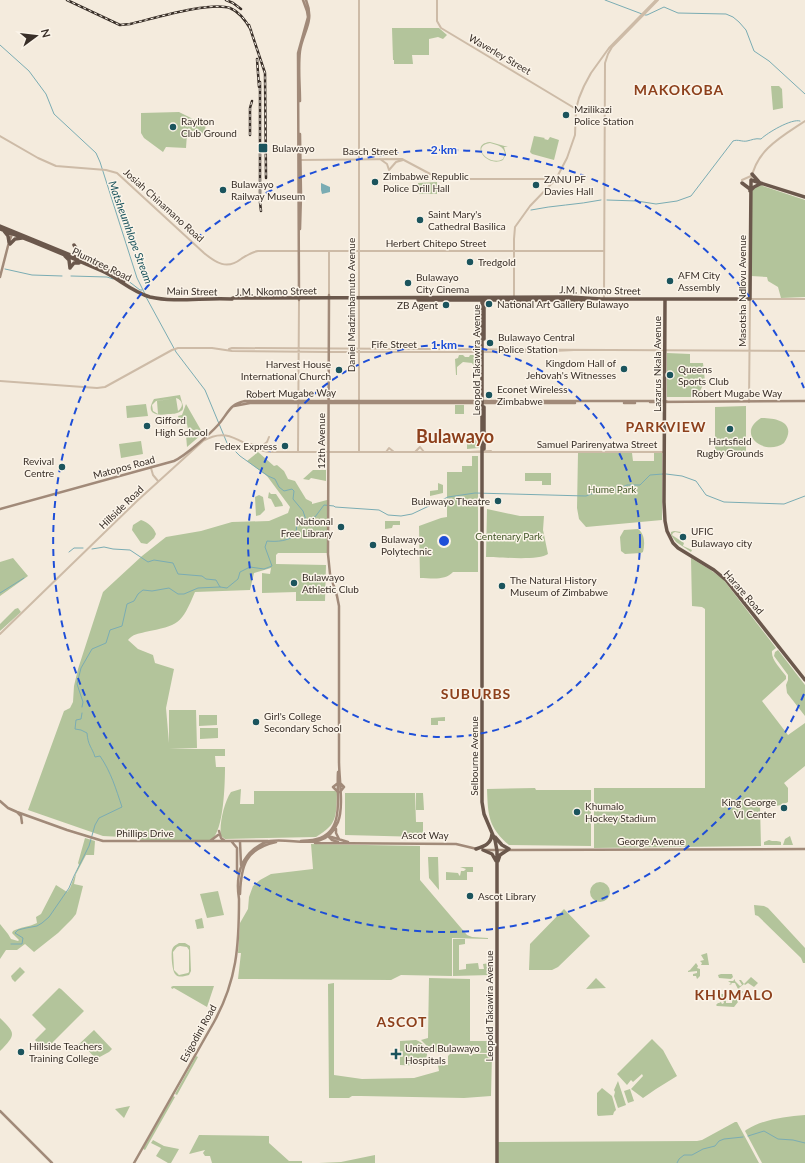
<svg xmlns="http://www.w3.org/2000/svg" width="805" height="1163" font-family="Lato,sans-serif">
<rect width="100%" height="100%" fill="#f4ebdd"/>
<path fill="#b3c49b" fill-rule="evenodd" d="M392,28H439L447,35L443,39L438,37L429,39V55H412L413,64H394V60H393Z
M771,86H779L782,89L783,108L773,110Z
M179,112L193,119L206,121L205,133L187,134L186,148L166,147L163,152L144,138L141,133V113Z
M534,136L545,138L544,139L548,140L550,137L559,140L554,160L532,154L530,152Z
M490,142L508,147H504L506,154L503,160C487,168 469,144 490,142ZM490,143C497,145 504,146 505,154L503,159C489,167 470,146 490,143Z
M437,182V194H419L418,183Z
M760,185L805,200V297L781,298L778,287L768,281L767,277L751,276L752,191L753,188Z
M667,353L690,354V363H703L705,381L697,397H667Z
M459,355H463L465,357H469L470,355H479V374H477V366H474L472,363L463,362L457,367V375H456L455,359L458,358Z
M180,395L183,406C183,409 183,410 181,411C177,414 172,414 168,414C156,416 145,414 154,399ZM176,398C183,400 184,407 178,411L176,398L157,401L158,414L153,411L152,405L156,401Z
M146,404L148,416L127,418L126,406Z
M186,404L202,432L201,435L187,447L186,435L189,434L187,424L180,425L178,416L182,415Z
M455,405H464V414H455Z
M746,406V451C739,455 722,456 715,452V407Z
M761,418C778,418 797,423 784,443C765,457 735,434 761,418Z
M467,440H479V448L467,449Z
M141,441L143,454L121,458L119,444Z
M258,452L274,466L277,465L284,471L288,479L295,481L306,499L312,502V504L327,500V553H278L276,555V564L326,565L325,601H296V592L262,593V573L270,574L271,568L254,573L250,590L195,592C181,625 179,625 145,632C138,634 133,634 128,640L138,649L153,655L155,663L174,669L166,708L169,743V710H196L197,748L169,749H225V756H215L216,767H225C225,782 224,832 211,840H140L141,838L103,836L28,810L64,711L70,708L73,702L74,686L78,669L103,592L142,556L166,537L201,531L232,522L269,521L288,513L290,507L267,476L247,461Z
M578,453H632L633,461H654V453H662V520L586,527L579,519L577,508Z
M472,456H478V572H453C445,581 431,578 420,578L419,526L441,518L447,517V472H462V466H472Z
M313,470H326V481L311,478L309,480L303,479Z
M525,473H551V485H542V481H525Z
M438,483L443,485V493L430,496V491L438,490Z
M269,492L271,494H276L282,503L283,506L275,507L271,499L268,498Z
M259,495L263,497L265,510L260,515L256,516L255,497Z
M487,509L520,516H544L543,530L548,554C539,561 499,557 486,557Z
M141,520C148,522 154,528 156,534L154,538L147,544L141,543L132,530L133,525Z
M385,521H400V525H393L392,528L385,529Z
M638,529C645,534 645,544 643,552L641,553L625,554L621,551L620,537L624,530Z
M674,531L681,532L680,533L675,532L673,533L672,535L684,543L683,546L692,550L691,552L676,542L671,535V532Z
M13,558L28,576L0,596V562Z
M691,558L709,569L723,579L776,648L772,651C771,660 781,669 786,676V679L762,701L788,735L805,723V766L784,783L788,788V802C780,807 770,806 760,806L761,846L594,848V788H705V609L702,607L692,606Z
M18,608L21,612L0,631V624L15,609Z
M778,650L805,685V716L787,693L786,685L788,680V675L774,656L775,652Z
M199,715H217V725L199,726Z
M445,717V721H438V725H431V718Z
M200,728H218V738L200,739Z
M535,788L536,790H591V846L509,845C488,827 488,815 487,789Z
M241,789L240,804H254V791H335L337,792C336,816 338,824 316,837L225,839L221,836C219,825 224,802 231,792Z
M345,793H415L416,822H423V837L345,835Z
M416,793H423L424,810H416Z
M790,836L793,845H783L785,839Z
M85,838L95,841L94,855H86L76,874L74,884L83,886L76,914L72,919L58,933L34,952L25,944L17,950H6L0,959V924L8,934L11,939L18,941L19,940L12,933L13,931C20,927 29,927 37,923L36,917L41,914L56,885L67,892L70,888L79,865L78,863Z
M769,840C773,842 777,840 781,842V845H764V842Z
M311,844L420,846V880L467,935L472,937L488,938V939L452,938V976L401,975L391,980L238,979L241,953H238L240,923L248,909L249,897L253,886L260,880L271,874L313,869Z
M428,857H438L439,890L429,878Z
M460,867H473V872H467V880H446V872L458,873L459,875L460,876L461,871H464L466,869Z
M590 892a10 10 0 1 1 20 0a10 10 0 1 1-20 0Z
M218,891L224,915L207,918L200,894Z
M754,905L764,906L768,908L805,948V963H803L801,958L758,916L755,915Z
M564,909L590,936L558,967L552,970H529L530,944Z
M202,918L204,928L197,929L195,920Z
M453,939H465V944L459,945V970L466,969V964L478,963L479,969H484L483,964L490,963V975L453,976Z
M179,943H185L190,946L191,971L189,975C185,976 179,978 176,975C172,972 171,955 172,950C173,946 176,945 179,943ZM180,946L187,947L189,950V972L188,973L179,975L174,970L173,952L177,947Z
M707,953L709,965H701L702,963L700,961L704,960L701,955Z
M696,963L698,966L697,968L700,969V976L697,979L696,976H693V974L697,973V971L688,972V971L690,970Z
M20,967L25,972L15,982L12,979L11,976Z
M721,974H732L733,977L731,979L719,978L718,975Z
M751,977L758,983L754,987L748,983L745,985L744,984L739,988L743,992L741,994L738,991L737,993L736,992L738,989L735,983H731L732,984L729,985L731,983L728,981H733L735,979V981L740,986L742,985L739,980H741L744,984Z
M429,978L470,979V1041H491V1053L429,1052L426,1045L421,1040L428,1038Z
M596,978L606,988L586,989Z
M334,983V1075L362,1079L414,1078L439,1071L438,1065H448V1056L450,1054H492L491,1096L464,1098L361,1096H352L349,1098H329L328,984Z
M173,986H214L207,1007L174,988L172,989L171,987Z
M59,988L61,989L84,1011L45,1050L35,1040L46,1029L32,1015Z
M719,994H723L726,996V1003H732V1000L736,998L738,1002L734,1007L717,1006L716,1005L718,1003H719L721,1002L722,1004L724,1003L723,1000Z
M0,1018C16,1034 16,1034 0,1051Z
M94,1030L112,1049L109,1052L96,1059L85,1047L80,1051L76,1047Z
M652,1039L663,1050L677,1076L656,1089L643,1098L631,1089L643,1076L642,1074L633,1082L631,1080L627,1085L617,1074Z
M416,1040C428,1044 432,1059 419,1064C414,1066 406,1065 400,1065V1041Z
M196,1056L198,1057L177,1095L175,1094Z
M618,1081L626,1105L618,1108L614,1096L615,1092L614,1090Z
M602,1088L612,1096L616,1110L614,1112L613,1115L598,1116L597,1114V1093Z
M630,1089L634,1101L628,1103L624,1091Z
M173,1096L175,1097L145,1150L143,1149Z
M130,1106L124,1118L115,1109Z
M805,1115V1163H762L745,1131L746,1130C764,1119 784,1117 805,1115Z
M735,1122H737L759,1163H498V1142L697,1141L702,1140Z
M199,1135L269,1136V1143L289,1161H302V1163H212L210,1156H205L203,1153L205,1150L189,1154Z
M153,1140L164,1146L179,1149L171,1163H168L156,1156L161,1148L151,1143Z
M375,1155V1163H319L341,1162Z"/>
<path fill="#7aacb3" d="M321,183L330,187V192L322,194L321,190Z"/>
<g fill="none" stroke-linecap="round" stroke-linejoin="round">
<path stroke="#7aacb3" stroke-width="1" d="M605,0L642,14
M645,15H647L664,7L678,13L726,14L733,17L739,22L746,30L754,51L769,61L805,94
M0,45L29,71L46,94L54,114L96,153L100,162L137,278L145,294
M607,200L637,201L656,204L677,201L691,196L733,141C738,139 742,142 747,141C752,140 755,138 761,139C767,133 792,118 800,121
M531,210C554,205 577,205 601,200
M5,269L32,275L62,276
M71,276L107,277L113,279
M127,280L140,290H142
M146,297L176,352L205,390L227,443L240,456L268,476L275,479L279,487L284,491L292,489L294,491L293,499L303,511L306,520L315,517L324,505L334,506L335,507L379,510L388,515L401,516L412,514L448,497L475,493L586,496L591,494L612,492L627,485H640L650,475L663,474
M666,474L682,476L696,481L706,495L724,502L784,504L805,496
M92,549L104,547L113,549L130,550L148,562L154,560L173,563L178,574L202,576L206,579L216,580L220,587L227,588L238,579L240,572L250,567L264,569L272,566L265,547L267,541C278,542 287,541 296,535L297,520H305
M69,552L74,548H83
M0,593L24,578
M82,707L83,702L77,684L81,668L92,649L106,643L110,630L122,626L127,604L134,601L138,594L143,590L152,591L169,588L178,594H184L198,588L220,587
M11,944H22L23,938L15,933L18,930L26,928L37,926L42,923L49,917L69,888L74,876L89,846L95,825L99,818L122,807C116,789 111,772 100,756L95,757C92,747 88,746 87,733L81,730L75,729L76,720L81,719L82,713
M748,1136L764,1131L778,1139L793,1140L805,1143
M677,1163L679,1159L684,1155H692L703,1149L715,1146L719,1141L724,1139L743,1137"/>
<path stroke="#cdbba7" stroke-width="2" d="M437,0V21L441,28L576,109H604
M0,136L38,158L56,166L106,170L117,173L204,253C216,263 227,270 241,259C246,256 251,252 258,251H604
M380,159L387,164L389,170L396,162L403,160
M300,160L402,159L434,176L449,179H556
M742,180L751,176
M751,180C756,150 781,137 805,121
M329,251V295
M514,297V239L515,227L530,206L556,179L567,158L575,135L576,109L579,98L584,86L591,73L609,48L656,0
M604,298L605,63L608,54L612,47L658,0
M229,349L232,348L805,351
M0,381L97,388L105,387L172,350L178,348H212L232,351L329,352H532L574,350
M749,402L750,299H805
M251,444L262,446L267,442L269,437
M298,452L299,300
M359,452V0
M386,452L389,448L394,452
M415,452L420,447L424,452
M470,452L491,451
M529,452H664
M151,468L153,475L158,481
M0,634L137,501L203,441C231,424 243,449 269,452H529"/>
<path stroke="#a18a79" stroke-width="2.5" d="M300,101C300,85 298,67 300,51C303,31 315,22 306,0
M300,229L301,195L300,134
M0,277L9,242L12,234
M299,300L298,53L308,17L307,11L303,0
M650,402L805,401
M624,403H635
M234,406L250,403H575
M0,509L174,461C185,456 210,434 218,425C228,414 229,404 245,401H664L668,402
M338,783L333,787L338,792
M340,792L344,787L340,783
M0,801L8,808L17,812L67,830L103,841H268
M17,812L21,816L22,823
M336,829V833L339,839
M219,831L221,838L225,841
M328,836L348,842
M329,837L332,840L338,842
M210,841L218,835
M301,841C306,840 311,841 317,839C346,831 336,794 338,772
M232,842L237,848V873
M240,842L241,865
M315,843L456,844L477,849
M484,850L805,849
M240,894C241,866 245,849 276,842
M239,899C236,880 238,862 254,849C258,846 264,842 270,841C295,837 325,854 338,822C344,807 339,778 339,761V606L337,596L330,574L328,554L329,295
M0,1111L52,1163
M134,1163L214,1022C237,980 239,946 239,899"/>
<path stroke="#6b584c" stroke-width="3.5" d="M752,174L759,182
M742,183L750,189
M750,191L754,187L760,184
M0,226L107,270L116,274L124,281
M0,229C34,242 68,256 102,271C118,278 132,292 150,297C176,303 205,297 232,299
M4,231L8,236L9,242
M10,244L15,239L22,238
M74,245L83,259
M65,256L69,260L70,268
M70,268L74,263H79
M482,298V802L484,814L495,840L497,851V1163
M231,299L233,298L570,297L601,299H750L751,180L805,197
M484,299V339
M665,299L664,502L665,521L667,531L673,543L678,548L714,570L726,580L805,680
M418,300H584
M484,449V407
M495,837L502,845L509,849L500,855L498,861
M476,849C485,846 491,844 492,834
M483,850L492,854L496,861"/>
<g stroke="#392f28" stroke-width="2.5">
<path id="rail" d="M67,0L120,25L130,24C152,19 210,1 230,8C240,12 246,21 251,30
M226,0L233,3L241,9
M249,25L265,73L266,178
M257,59L259,87
M260,82V202L261,211
M250,135V108L252,101"/>
</g>
<use href="#rail" stroke="#fbf4e9" stroke-width="1" stroke-dasharray="3" stroke-linecap="butt"/>
</g>
<g fill="none" stroke="#1d4ed8" stroke-width="2" stroke-dasharray="7 5">
<circle cx="444" cy="541" r="196"/>
<path d="M804 694A391 391 0 1 1 804 388"/>
</g>
<g fill="#1b545d" stroke="#fbf4e9" stroke-width="1.5">
<circle cx="566" cy="115" r="4"/>
<circle cx="173" cy="127" r="4"/>
<rect x="258" y="143" width="10" height="10" rx="2"/>
<circle cx="375" cy="182" r="4"/>
<circle cx="536" cy="185" r="4"/>
<circle cx="223" cy="190" r="4"/>
<circle cx="420" cy="220" r="4"/>
<circle cx="470" cy="262" r="4"/>
<circle cx="670" cy="281" r="4"/>
<circle cx="408" cy="283" r="4"/>
<circle cx="489" cy="304" r="4"/>
<circle cx="446" cy="305" r="4"/>
<circle cx="490" cy="343" r="4"/>
<circle cx="624" cy="369" r="4"/>
<circle cx="339" cy="370" r="4"/>
<circle cx="670" cy="375" r="4"/>
<circle cx="489" cy="395" r="4"/>
<circle cx="147" cy="426" r="4"/>
<circle cx="730" cy="429" r="4"/>
<circle cx="285" cy="446" r="4"/>
<circle cx="62" cy="467" r="4"/>
<circle cx="498" cy="501" r="4"/>
<circle cx="341" cy="527" r="4"/>
<circle cx="683" cy="537" r="4"/>
<circle cx="373" cy="545" r="4"/>
<circle cx="294" cy="583" r="4"/>
<circle cx="502" cy="586" r="4"/>
<circle cx="256" cy="722" r="4"/>
<circle cx="784" cy="808" r="4"/>
<circle cx="577" cy="812" r="4"/>
<circle cx="470" cy="896" r="4"/>
<circle cx="21" cy="1052" r="4"/>
<path d="M394 1048h4v4h4v4h-4v4h-4v-4h-4v-4h4z"/>
</g>
<g text-anchor="middle" dominant-baseline="central" stroke-width="3" stroke-linejoin="round" paint-order="stroke">
<g font-size="10" fill="#392f28" stroke="#fbf4e9">
<text transform="translate(500 54) rotate(30)">Waverley Street</text>
<text x="370" y="151">Basch Street</text>
<text transform="translate(164 205) rotate(42)">Josiah Chinamano Road</text>
<text x="436" y="243">Herbert Chitepo Street</text>
<text transform="translate(102 264) rotate(26)">Plumtree Road</text>
<text transform="translate(600 290) rotate(1)">J.M. Nkomo Street</text>
<text transform="translate(192 291) rotate(1)">Main Street</text>
<text transform="translate(276 291) rotate(-1)">J.M. Nkomo Street</text>
<text transform="translate(742 291) rotate(-90)">Masotsha Ndlovu Avenue</text>
<text transform="translate(351 305) rotate(-90)">Daniel Madzimbamuto Avenue</text>
<text x="394" y="344">Fife Street</text>
<text transform="translate(476 360) rotate(-90)">Leopold Takawira Avenue</text>
<text transform="translate(657 364) rotate(-90)">Lazarus Nkala Avenue</text>
<text transform="translate(291 393) rotate(-1)">Robert Mugabe Way</text>
<text x="737" y="393">Robert Mugabe Way</text>
<text transform="translate(321 441) rotate(-90)">12th Avenue</text>
<text x="597" y="444">Samuel Parirenyatwa Street</text>
<text transform="translate(124 467) rotate(-15)">Matopos Road</text>
<text transform="translate(121 507) rotate(-44)">Hillside Road</text>
<text transform="translate(744 592) rotate(49)">Harare Road</text>
<text transform="translate(474 756) rotate(-90)">Selbourne Avenue</text>
<text x="145" y="833">Phillips Drive</text>
<text x="425" y="835">Ascot Way</text>
<text x="651" y="841">George Avenue</text>
<text transform="translate(489 1006) rotate(-90)">Leopold Takawira Avenue</text>
<text transform="translate(198 1033) rotate(-61)">Esigodini Road</text>
</g>
<g font-size="10" fill="#392f28" stroke="#fbf4e9" text-anchor="start">
<text x="574" y="109">Mzilikazi<tspan x="574" dy="12">Police Station</tspan></text>
<text x="181" y="121">Raylton<tspan x="181" dy="12">Club Ground</tspan></text>
<text x="272" y="148">Bulawayo</text>
<text x="383" y="176">Zimbabwe Republic<tspan x="383" dy="12">Police Drill Hall</tspan></text>
<text x="544" y="179">ZANU PF<tspan x="544" dy="12">Davies Hall</tspan></text>
<text x="231" y="184">Bulawayo<tspan x="231" dy="12">Railway Museum</tspan></text>
<text x="428" y="214">Saint Mary's<tspan x="428" dy="12">Cathedral Basilica</tspan></text>
<text x="478" y="262">Tredgold</text>
<text x="678" y="275">AFM City<tspan x="678" dy="12">Assembly</tspan></text>
<text x="416" y="277">Bulawayo<tspan x="416" dy="12">City Cinema</tspan></text>
<text x="497" y="304">National Art Gallery Bulawayo</text>
<text x="438" y="305" text-anchor="end">ZB Agent</text>
<text x="498" y="337">Bulawayo Central<tspan x="498" dy="12">Police Station</tspan></text>
<text x="616" y="363" text-anchor="end">Kingdom Hall of<tspan x="616" dy="12">Jehovah's Witnesses</tspan></text>
<text x="331" y="364" text-anchor="end">Harvest House<tspan x="331" dy="12">International Church</tspan></text>
<text x="678" y="369">Queens<tspan x="678" dy="12">Sports Club</tspan></text>
<text x="497" y="389">Econet Wireless<tspan x="497" dy="12">Zimbabwe</tspan></text>
<text x="155" y="420">Gifford<tspan x="155" dy="12">High School</tspan></text>
<text x="730" y="441" text-anchor="middle">Hartsfield<tspan x="730" dy="12">Rugby Grounds</tspan></text>
<text x="277" y="446" text-anchor="end">Fedex Express</text>
<text x="54" y="461" text-anchor="end">Revival<tspan x="54" dy="12">Centre</tspan></text>
<text x="490" y="501" text-anchor="end">Bulawayo Theatre</text>
<text x="333" y="521" text-anchor="end">National<tspan x="333" dy="12">Free Library</tspan></text>
<text x="691" y="531">UFIC<tspan x="691" dy="12">Bulawayo city</tspan></text>
<text x="381" y="539">Bulawayo<tspan x="381" dy="12">Polytechnic</tspan></text>
<text x="302" y="577">Bulawayo<tspan x="302" dy="12">Athletic Club</tspan></text>
<text x="510" y="580">The Natural History<tspan x="510" dy="12">Museum of Zimbabwe</tspan></text>
<text x="264" y="716">Girl's College<tspan x="264" dy="12">Secondary School</tspan></text>
<text x="776" y="802" text-anchor="end">King George<tspan x="776" dy="12">VI Center</tspan></text>
<text x="585" y="806">Khumalo<tspan x="585" dy="12">Hockey Stadium</tspan></text>
<text x="478" y="896">Ascot Library</text>
<text x="29" y="1046">Hillside Teachers<tspan x="29" dy="12">Training College</tspan></text>
<text x="405" y="1048">United Bulawayo<tspan x="405" dy="12">Hospitals</tspan></text>
</g>
<g font-size="10" fill="#44592a" stroke="#fbf4e9">
<text x="612" y="489">Hume Park</text>
<text x="509" y="536">Centenary Park</text>
</g>
<g font-size="11" font-style="italic" fill="#1b545d" stroke="#fbf4e9">
<text transform="translate(131 232) rotate(70)">Matsheumhlope Stream</text>
</g>
<g font-size="14" font-weight="bold" letter-spacing="1" fill="#8d401c" stroke="#fbf4e9">
<text x="679" y="89">MAKOKOBA</text>
<text x="666" y="426">PARKVIEW</text>
<text x="476" y="693">SUBURBS</text>
<text x="734" y="994">KHUMALO</text>
<text x="402" y="1021">ASCOT</text>
</g>
<g font-size="18" font-weight="bold" fill="#8d401c" stroke="#fbf4e9">
<text x="455" y="436">Bulawayo</text>
</g>
</g>
<circle cx="444" cy="541" r="6" fill="#1d4ed8" stroke="#fbf4e9" stroke-width="2"/>
<g font-size="12" text-anchor="middle" font-weight="bold" fill="#1d4ed8" stroke="#fbf4e9" stroke-width="3" stroke-linejoin="round" paint-order="stroke">
<text x="444" y="154">2 km</text>
<text x="444" y="349">1 km</text>
</g>
<g transform="translate(36 36) rotate(75)" stroke="#fbf4e9" stroke-width="3" paint-order="stroke">
<path d="M0-3L7 15L0 10L-7 15Z" fill="#392f28"/>
<text y="-6" font-size="11" font-weight="bold" text-anchor="middle" fill="#392f28">N</text>
</g>
</svg>
